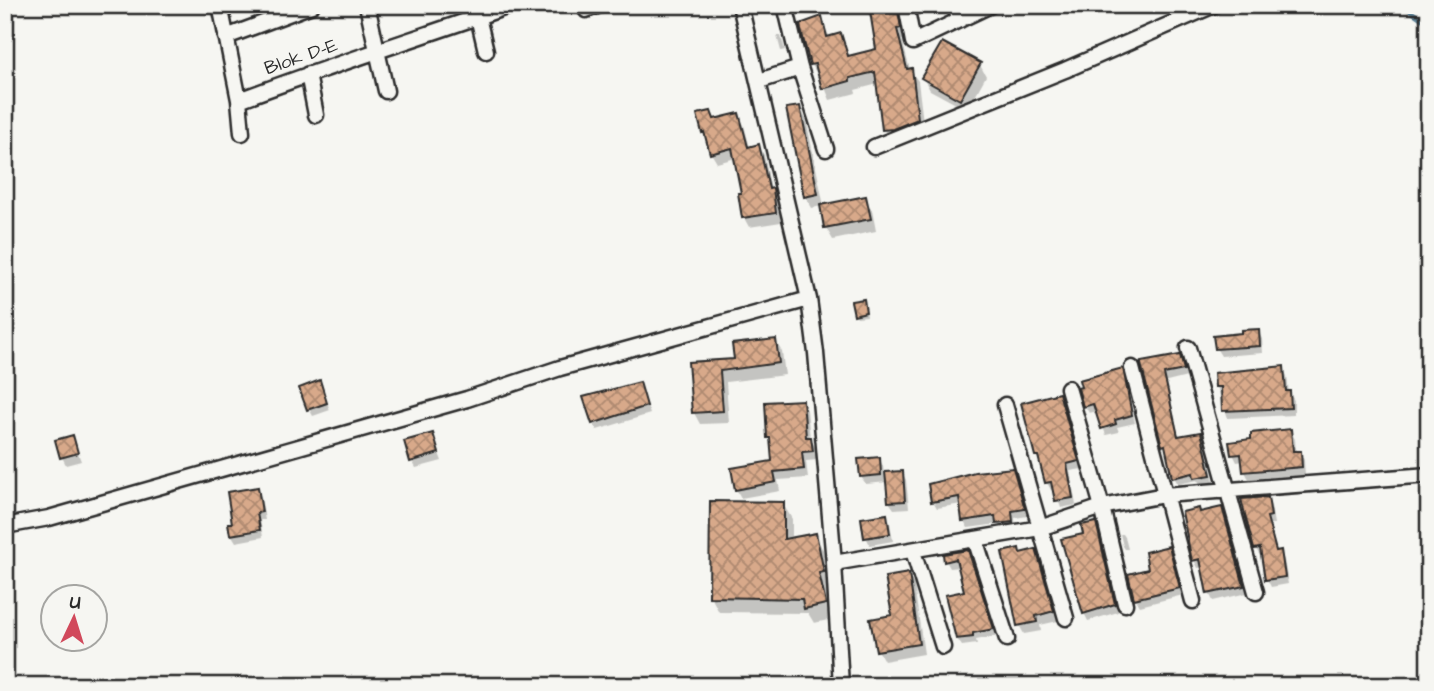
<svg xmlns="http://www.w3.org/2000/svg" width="1434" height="691" font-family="'Architects Daughter',sans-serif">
<defs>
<pattern id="building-cross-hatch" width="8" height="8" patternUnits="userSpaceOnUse" patternTransform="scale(1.75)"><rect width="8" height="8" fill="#d8a98a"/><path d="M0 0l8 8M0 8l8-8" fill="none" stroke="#af8a71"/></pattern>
</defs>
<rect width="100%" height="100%" fill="#f6f6f2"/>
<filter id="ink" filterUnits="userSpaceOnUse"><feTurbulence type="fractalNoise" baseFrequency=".0143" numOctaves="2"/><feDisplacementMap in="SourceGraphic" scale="14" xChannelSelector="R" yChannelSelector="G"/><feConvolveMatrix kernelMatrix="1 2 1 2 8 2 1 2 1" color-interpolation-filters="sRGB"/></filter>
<g filter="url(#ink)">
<path fill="#0003" d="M871,5H906V40H902L910,70L918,81L924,130L890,141L884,130L878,84L855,90L856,93L830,100L820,75L818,76L812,65L821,18L830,38L840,35L850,57L878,50Z
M1248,5H1287L1253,14Z
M777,36H781L785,50L781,51Z
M980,65L986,76L967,110L930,90L923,78Z
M800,108L806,119L824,206L865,198L872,210L876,231L833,240L826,228L822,206L812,208L805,196Z
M738,115L744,125L750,148L759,146L764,155L771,190L777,199L781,222L749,227L744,218L743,194L736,158L717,163L711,153L715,121Z
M865,304L867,316L857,317L856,314Z
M1258,331L1262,339L1263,353L1221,356L1216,348Z
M775,340L782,352L785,375L726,382L729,423L700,424L694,413L690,364L736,361Z
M1179,356L1187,377L1167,382L1179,437L1200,434L1205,441L1214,482L1200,485L1198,480L1178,484L1174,477L1144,363Z
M1283,368L1287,376L1289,393L1294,400V415L1228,418L1217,387Z
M1122,370L1126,377L1135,423L1117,427L1119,432L1106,435L1097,411L1089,413L1085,406Z
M319,382L330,410L313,416L309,409Z
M639,384L650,414L597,430L593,423Z
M1059,395L1063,402L1082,469L1070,471L1076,505L1061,508L1054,489L1051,490L1047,483L1037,456Z
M802,402L807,410L810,438L815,447L817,460L806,461L808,478L778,480L780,491L741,498L736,489L773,462L772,443L769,438Z
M1290,431L1295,439L1296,453L1300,452L1304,460L1305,475L1249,479L1245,472L1244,461L1237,462L1233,454Z
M432,435L442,461L416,468L412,461Z
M72,437L81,461L66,465L62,457Z
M879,458L883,466L884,474L902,472L906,480L909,508L894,509L889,502L888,482L866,484L861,477Z
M1012,469L1028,516L1015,518L1016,529L1002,530L998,524L968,528L964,521L962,504L937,508L933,501Z
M257,489L261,497L265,520H260L263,537L236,542L231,534L234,524Z
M1267,499L1271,506L1274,524H1270L1277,553L1280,552L1284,560L1288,584L1271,587L1267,579L1263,556H1260L1256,549L1243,500Z
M783,504L792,519V540L815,535L823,550L831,587L826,588L833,619L814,623L808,613L719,612L711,597Z
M1221,509L1226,517L1247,593L1213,601L1209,593L1203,567L1198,568L1194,560L1201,514Z
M886,516L890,523L893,541L870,545L866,537Z
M1095,524L1099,531L1118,612L1088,621L1084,613L1085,535Z
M1120,534H1123L1125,537L1128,549H1125L1123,546Z
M1168,548L1172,556L1183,595L1140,606L1135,598L1151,570Z
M1018,550L1021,555L1035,551L1041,560L1058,621L1040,625L1041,631L1024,634L1019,625Z
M967,552L997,636L976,640L977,644L962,646L957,639L966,593L959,567L950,568L946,561Z
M908,575L914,585L924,654L884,661L878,650L894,616Z"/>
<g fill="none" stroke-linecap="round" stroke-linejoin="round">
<path stroke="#60869a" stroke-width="4.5" d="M1402,5L1429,24"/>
</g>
<path fill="url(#building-cross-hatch)" stroke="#2b2b2b" stroke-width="2" d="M869,5H897L901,28L897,29L907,69L912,68L918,119L893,129L882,130L875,72L850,78V81L822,89L815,64L810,65L801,30L800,24L822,16L827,37L841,33L848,56L876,49Z
M942,42L981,63L960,100L921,78Z
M800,106L818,194L804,197L786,108Z
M711,111L714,119L739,113L748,147L759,144L769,189L773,188L776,213L742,218L738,193H741L732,148L710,154L704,132L702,133L697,114Z
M866,196L871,219L824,228L820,205Z
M864,299L866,312L854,315L851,301Z
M1259,329L1260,346L1215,349L1213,336L1241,333V330Z
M776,339L779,363L720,371L723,411L692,413L688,362L734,359L732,344Z
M1180,355L1184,370L1164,374L1178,436L1201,432L1211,475L1194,478L1193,473L1172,478L1165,445L1162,446L1141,364V362Z
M1284,366L1286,391H1290L1291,408L1222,411L1221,387H1215L1214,373Z
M1123,368L1132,415L1115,420L1116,424L1101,429L1093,404L1083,407L1078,388L1081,387L1079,380Z
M320,380L327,403L307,410L299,388Z
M640,382L647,406L592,424L583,397Z
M1059,393L1079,461L1067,464L1073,498L1055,501L1051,482L1045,483L1038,456H1035L1021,403Z
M803,400L806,437H811L813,451L802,452L804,469L774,472L776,482L735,490L731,468L772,461L770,438H767L765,402Z
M1291,429L1293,451H1301L1302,467L1243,472L1241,454L1231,455L1229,442L1251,439V433Z
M433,433L439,453L410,462L404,441Z
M73,435L78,453L60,458L55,440Z
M880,457L881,475L860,477L858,459Z
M1013,468L1025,509L1012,511L1013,522L996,524L995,516L962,521L959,497L931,502L928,484L975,472Z
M903,471L905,501L888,502L885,472Z
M258,487L262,512L257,513L260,530L230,535L228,523H232L227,492Z
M1268,497L1271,516L1267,517L1276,551L1281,550L1285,577L1265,580L1260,548L1254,549L1241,499Z
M710,501L784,502V539L816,533L824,572L819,573L826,604L804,609L802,599L709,597Z
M1222,507L1244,586L1207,594L1200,559L1192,561L1182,512L1199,508L1200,512Z
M887,514L890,534L864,538L861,518Z
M1096,522L1115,604L1083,614L1061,539L1083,534L1081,525Z
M1169,546L1180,588L1134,599L1128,574L1148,569L1145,552Z
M1019,548L1020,553L1036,549L1054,611L1036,616L1037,622L1017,626L1002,552Z
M968,550L994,629L973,633V637L956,639L945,595L964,591L956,559L944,562L943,554Z
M909,573L919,644L876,651L870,619L892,615L885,577Z"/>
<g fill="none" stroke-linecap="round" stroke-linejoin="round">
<g stroke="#2b2b2b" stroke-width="19">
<path id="minor" d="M220,5L239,100L242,133
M367,5L386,91
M585,5L586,10L600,5
M740,5L809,299L816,353L834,563L841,686
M785,5L800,68L826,149
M906,5L913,42L991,5
M954,5L960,20
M478,17L486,51
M226,37L312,5
M308,74L316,115
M759,81L800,68
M239,100C329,66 421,37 512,5
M874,147L1065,70L1214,5
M1188,348L1256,592
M1132,368L1193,601
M1068,388L1102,507L1125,604
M1005,405L1066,618
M5,526L49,518L467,399L560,368L809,299
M975,539L1007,639
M913,551L943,647
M834,563L1040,528L1102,507L1164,495L1429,475"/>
</g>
<use href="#minor" stroke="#f6f6f2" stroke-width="14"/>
</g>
</g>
<g text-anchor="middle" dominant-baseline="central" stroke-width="5" stroke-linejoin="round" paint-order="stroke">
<g font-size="19" fill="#2b2b2b" stroke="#f6f6f2">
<text transform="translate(301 57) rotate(-19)">Blok D-E</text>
</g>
</g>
<rect width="1434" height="691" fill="none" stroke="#f6f6f2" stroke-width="28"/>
<rect x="14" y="14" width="1406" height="663" fill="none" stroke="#2b2b2b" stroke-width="2.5" filter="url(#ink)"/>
<g transform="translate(74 618) rotate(4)"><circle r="33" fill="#f6f6f2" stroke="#a5a5a2" stroke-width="2"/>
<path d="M0-5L12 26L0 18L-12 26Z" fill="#d1495b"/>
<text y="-10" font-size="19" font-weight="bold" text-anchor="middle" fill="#2b2b2b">U</text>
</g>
</svg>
